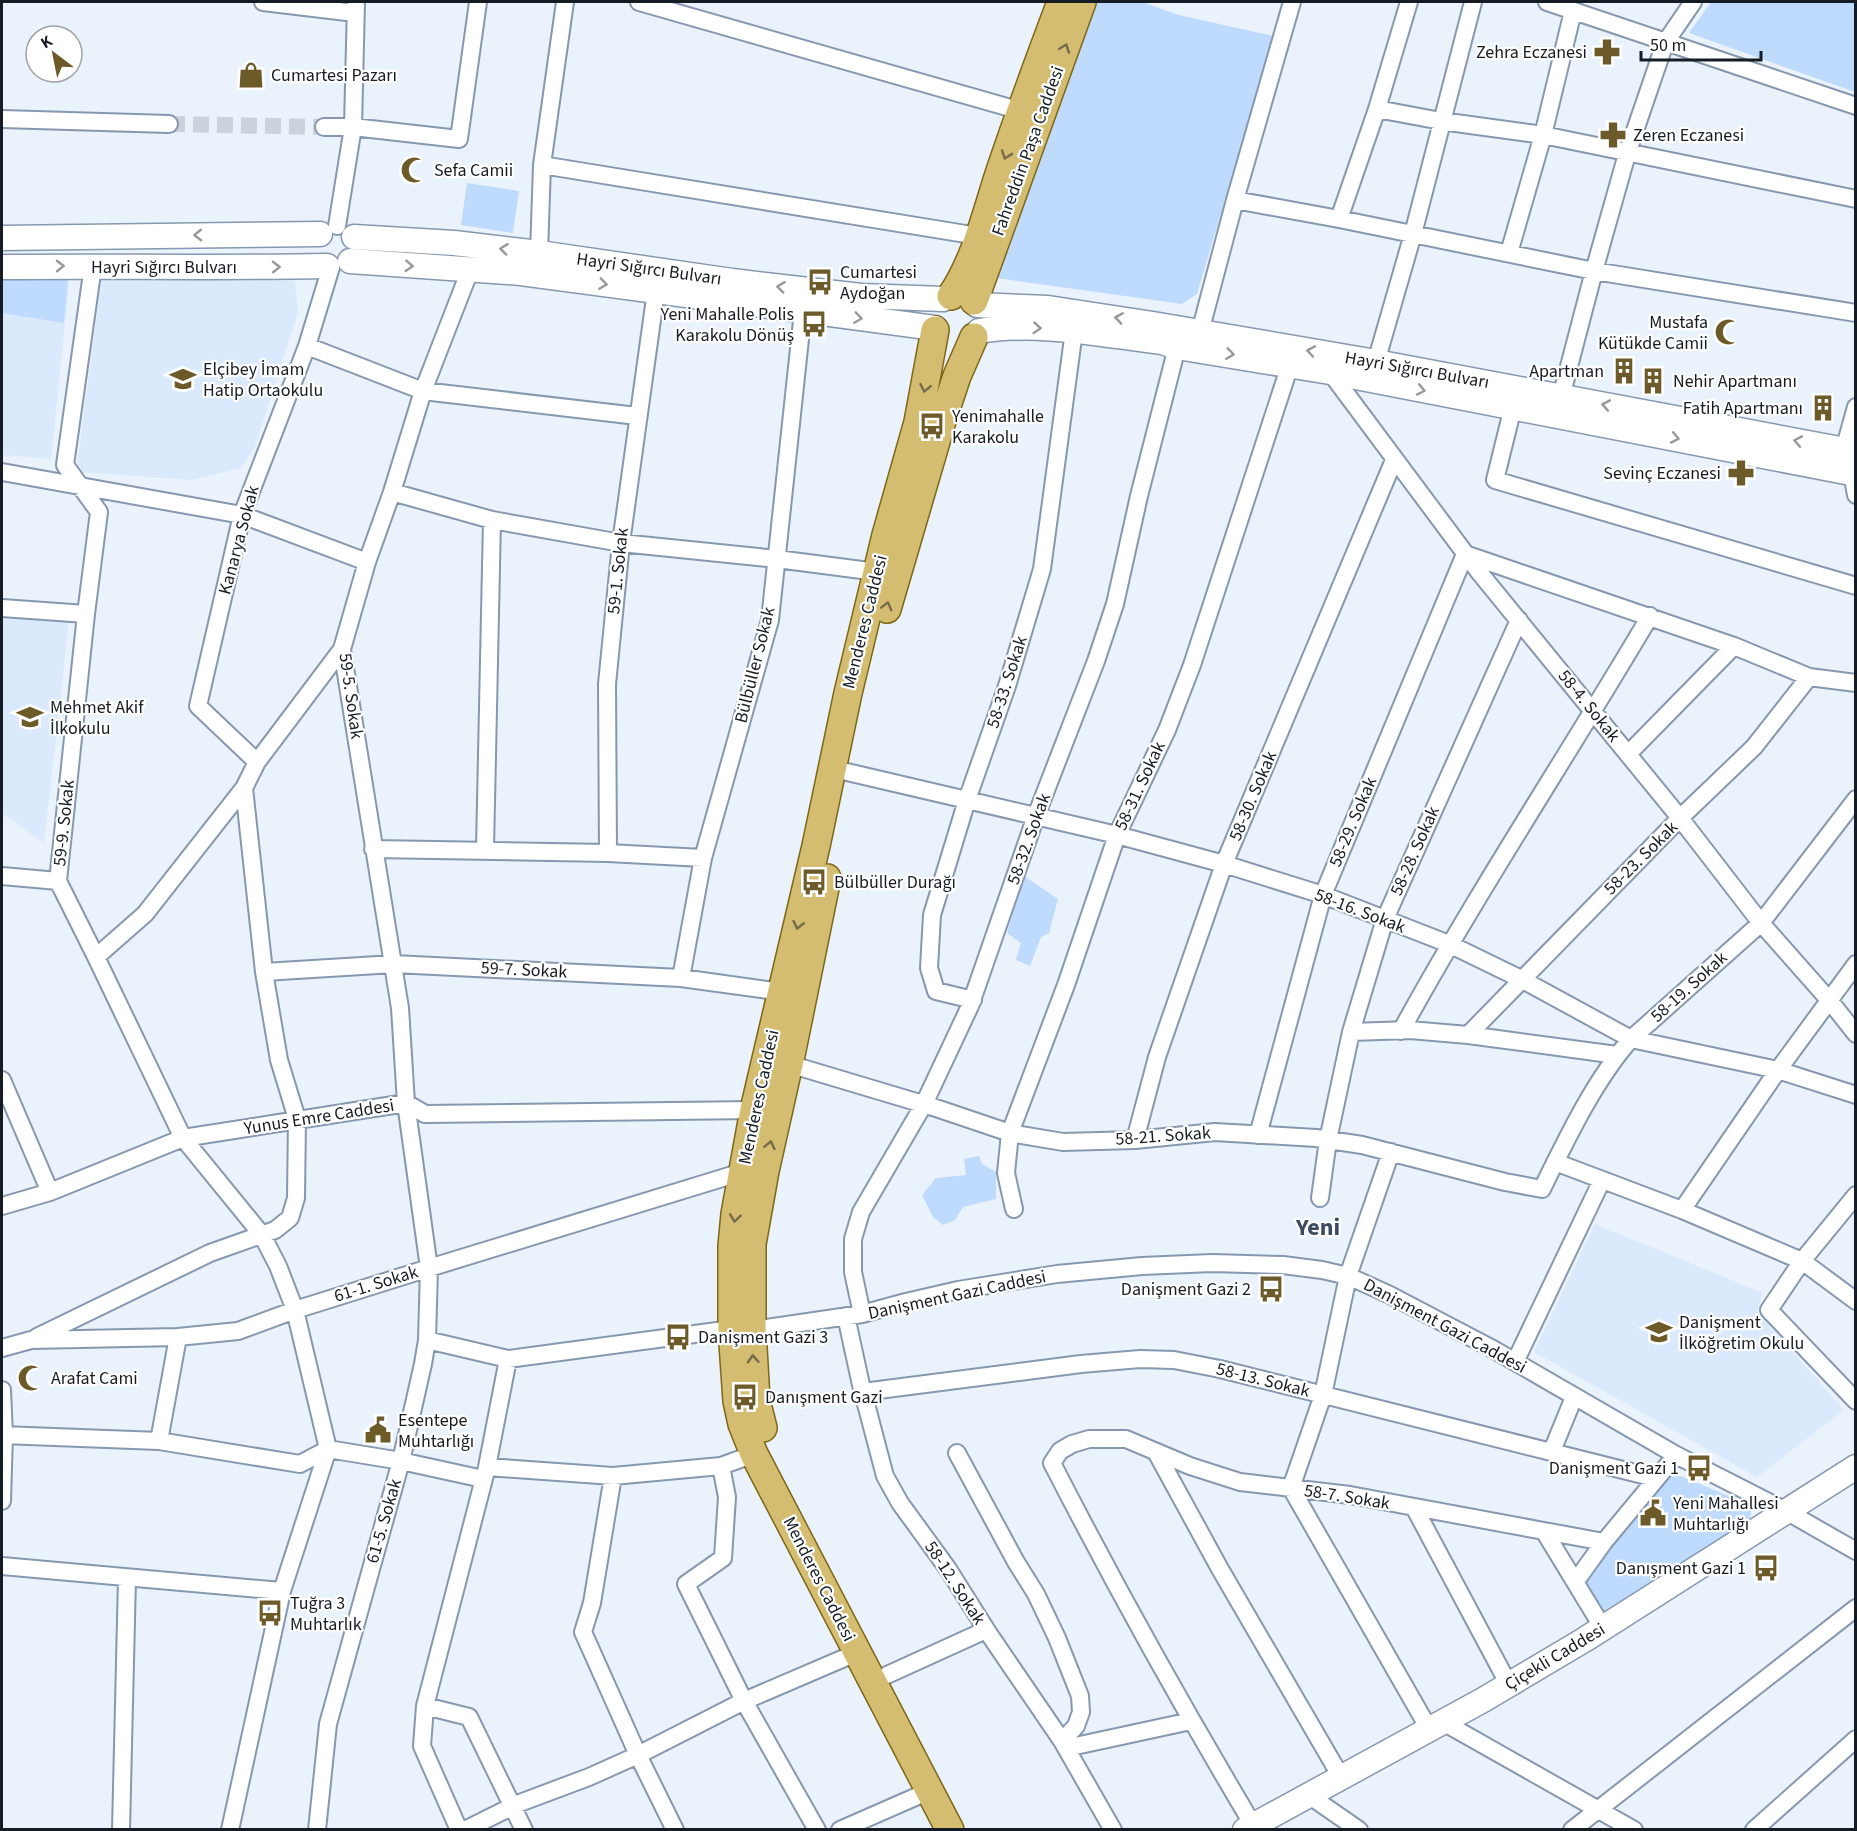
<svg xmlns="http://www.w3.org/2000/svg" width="1857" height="1831" font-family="'Source Sans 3',sans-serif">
<rect width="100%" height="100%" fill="#eaf2fb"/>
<path fill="#dae9fb" d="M71,265L51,459L2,455V267Z
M102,278L295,281L298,312L255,447L241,468L192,480L81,472L77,466Z
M2,615L69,621L44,843L2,813Z
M1595,1224L1763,1293L1757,1312L1844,1410L1757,1477L1534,1352Z"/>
<path fill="#bedafd" d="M1094,2H1142L1179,15L1273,36L1197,294L1182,304L997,278Z
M1711,2H1855V92L1689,33Z
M467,183L519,191L513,233L461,225Z
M69,266L64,323L2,313V268Z
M1024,876L1058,899L1049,933L1041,937L1030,966L1016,960L1021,943L1007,933Z
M979,1156L982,1164L996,1172V1199L963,1207L955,1220L943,1225L933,1217L922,1195L936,1178L966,1175L964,1159Z
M1671,1472L1748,1504L1751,1512L1750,1520L1601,1613L1584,1576Z"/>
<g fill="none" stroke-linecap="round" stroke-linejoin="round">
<path stroke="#cad2db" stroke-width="16" stroke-dasharray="16 8" stroke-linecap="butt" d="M169,124L324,127"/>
<g stroke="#8698af" stroke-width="20">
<path id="street" d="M263,2L355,13
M639,2L1021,111
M1547,2L1856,106
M1377,109L1441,121L1543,135L1856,199
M2,119L169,124
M324,127H353L459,139L478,2
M542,165L978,236
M1235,200L1339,219L1594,271L1856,313
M1339,219L1377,109L1409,2
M337,226L353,127L356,2
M539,253L542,165L565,2
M1509,253L1543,135L1573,11
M93,266L65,465L99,512L86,614L58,881L96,957L183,1138L262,1235L278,1266L295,1310L328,1449L282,1591L230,1830
M1200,332L1235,200L1292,2
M307,346L423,391L637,416
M1376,362L1413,234L1473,2
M1330,372L1479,572L1680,818L1761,923L1829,1000L1856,1034
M1561,397L1594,271L1627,154L1665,43L1693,2
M1513,407L1495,480L1856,586
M1844,450L1856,407
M2,472L242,515L367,562
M1852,473L1856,495
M392,492L492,520L621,543L777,559L877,572
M2,608L86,614
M1628,754L1734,646
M257,762L198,706L242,515L307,346L331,267
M847,772L1117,835L1224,864L1323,895L1449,944L1521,979L1631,1039L1778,1070L1856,1095
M373,849L608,853L703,858
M485,849L492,520
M608,853L607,684L621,543L656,291
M2,876L58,881
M96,957L145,914L244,788L257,762L342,649
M264,972L394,964L681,978L782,992
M681,978L703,858L770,620L803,311
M973,1000L936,991L929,968L932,915L967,800L1007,686L1042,569L1074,331
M1401,1031C1479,889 1568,755 1650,616
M1351,1032L1410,1030L1468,1035L1617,1055
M1468,1035L1680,818L1754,747L1809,677
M789,1064L933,1107L1010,1133L1063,1142L1135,1140L1215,1132L1316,1138L1362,1145L1505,1182L1542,1189C1566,1140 1595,1079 1631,1039L1761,923L1856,799
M2,1080L50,1192
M1258,1135L1323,895L1465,554L1734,646L1809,677L1856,683
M1135,1140L1157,1057L1224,864L1394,460
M1391,1152L1348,1276L1323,1395L1291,1488L1429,1729
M1555,1162L1682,1210L1802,1261L1856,1301
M1856,1195L1802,1261L1769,1310L1856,1401
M1320,1198L1328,1140L1351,1032L1385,919L1519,620
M2,1206L50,1192L183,1138L406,1103L425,1114L754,1110
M1014,1209L1006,1173L1010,1133L1066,985L1117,835L1167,730L1192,665L1290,365
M1682,1210L1778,1070L1856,964
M862,1314L853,1272V1239L861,1212L924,1104L970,1006L1036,816L1096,661L1115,604L1139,496L1177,347
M846,1316L861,1385L885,1476L900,1503L948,1569L989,1634L1062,1741L1113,1830
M37,1337L210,1253L275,1230L290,1218L296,1198L297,1119L279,1060L264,972L244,788
M427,1340L508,1359L732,1329L752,1330L862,1314L906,1302L958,1290L1057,1274L1142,1266L1212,1263L1283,1265L1322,1270L1348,1276L1390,1295L1491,1348L1676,1455L1786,1511L1856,1551
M2,1348L31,1340L178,1337L238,1331L295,1310L429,1268L742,1172
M1515,1362L1602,1180
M2,1390L4,1435L2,1501
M863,1392L1081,1364L1140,1359L1174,1360L1220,1369L1655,1478
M2,1435L159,1441L300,1464L328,1449L401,1461L483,1479
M159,1441L178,1337
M1552,1451L1574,1397
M1156,1452L1220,1569L1341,1777
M957,1453L1016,1562L1036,1594L1057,1638L1080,1696L1081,1712L1076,1726L1062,1741
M721,1466L727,1497L723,1558L686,1584L744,1701L817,1830
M487,1467L613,1476L721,1466L754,1454
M613,1476L592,1603L583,1632L638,1755L675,1830
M1414,1507L1509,1685
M1544,1531L1604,1542
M2,1566L282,1591
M1576,1581L1604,1542L1676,1455
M887,1675L986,1630
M425,1706L469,1717L524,1830
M1443,1722L1634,1830
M1066,1748L1191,1721
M1307,1794L1359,1830
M1253,1825C1182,1706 1115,1586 1052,1463L1060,1451L1072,1444L1089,1439H1126L1190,1466L1240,1482L1350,1495L1544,1531L1603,1628
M121,1830L127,1578
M317,1830L328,1724L401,1461L423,1364L427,1340L429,1268L406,1103L400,1008L342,649L367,562L392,492L423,391L470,270
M459,1830L422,1746L425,1706L487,1467L508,1359
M465,1830L517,1804L589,1777L638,1755L744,1701L856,1653
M840,1830L929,1791
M1572,1830L1856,1608
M1754,1830L1856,1739"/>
</g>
<g stroke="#8698af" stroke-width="27">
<path id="secondary" d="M354,237L454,243L539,253L732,281L861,296L943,299
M2,238L320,234
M350,261L521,273L935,328
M2,267C110,266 218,268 327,266
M977,305L1048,308L1153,324L1376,362L1856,452
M979,331C1039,321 1102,335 1162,342L1177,347L1330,372L1856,474
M1245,1830L1483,1700L1584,1640L1856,1467"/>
</g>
<g stroke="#7e6717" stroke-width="30">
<path id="primary" d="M951,296C976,259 986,213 1000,171C1019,114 1040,58 1061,2
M974,301L1082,2
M935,330L918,422L886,535L848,693L816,846L754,1110L735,1214L732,1246V1329L737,1401L742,1424L754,1454L950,1830
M887,609L942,421L957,376L974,337
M763,1428L756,1400L752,1330V1244L765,1171L791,1055L827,878"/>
</g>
<use href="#street" stroke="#fff" stroke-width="16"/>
<use href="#secondary" stroke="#fff" stroke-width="24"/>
<use href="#primary" stroke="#d4bc70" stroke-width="27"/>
</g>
<defs><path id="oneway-chevron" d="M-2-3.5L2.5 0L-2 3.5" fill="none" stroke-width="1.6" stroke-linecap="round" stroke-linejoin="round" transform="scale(1.5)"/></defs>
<g stroke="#746c4a">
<use href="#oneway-chevron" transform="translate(1065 48) rotate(-70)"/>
<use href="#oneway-chevron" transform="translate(1006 155) rotate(109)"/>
<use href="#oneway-chevron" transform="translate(925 388) rotate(101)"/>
<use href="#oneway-chevron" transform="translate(887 606) rotate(-76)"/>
<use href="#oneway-chevron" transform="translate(798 925) rotate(103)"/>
<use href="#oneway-chevron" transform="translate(770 1145) rotate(-78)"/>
<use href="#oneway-chevron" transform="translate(735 1218) rotate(97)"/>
<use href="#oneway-chevron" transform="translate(753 1359) rotate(-93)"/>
</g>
<g stroke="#96999c">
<use href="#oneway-chevron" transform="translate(198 235) rotate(179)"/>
<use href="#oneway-chevron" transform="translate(504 249) rotate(-173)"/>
<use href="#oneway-chevron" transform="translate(60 266) rotate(-1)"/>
<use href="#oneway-chevron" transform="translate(409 266) rotate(4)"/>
<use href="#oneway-chevron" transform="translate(276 267) rotate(-1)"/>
<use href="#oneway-chevron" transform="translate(603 284) rotate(8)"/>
<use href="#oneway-chevron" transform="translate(781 287) rotate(-173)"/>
<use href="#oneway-chevron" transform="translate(858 318) rotate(8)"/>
<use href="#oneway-chevron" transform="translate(1119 318) rotate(-171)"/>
<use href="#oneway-chevron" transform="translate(1037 328) rotate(4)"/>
<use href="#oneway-chevron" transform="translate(1311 351) rotate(-170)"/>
<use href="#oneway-chevron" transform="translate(1230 354) rotate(8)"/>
<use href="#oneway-chevron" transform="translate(1421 390) rotate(11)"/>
<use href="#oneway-chevron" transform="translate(1606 405) rotate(-170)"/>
<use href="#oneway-chevron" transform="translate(1675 438) rotate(11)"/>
<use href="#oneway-chevron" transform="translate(1798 441) rotate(-169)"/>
</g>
<defs>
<g id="pharmacy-bare" transform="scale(2.07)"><path d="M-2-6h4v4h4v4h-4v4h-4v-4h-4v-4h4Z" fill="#6d5a29" stroke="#fff" stroke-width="2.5" paint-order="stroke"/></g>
<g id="shop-bare" transform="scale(2.07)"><path d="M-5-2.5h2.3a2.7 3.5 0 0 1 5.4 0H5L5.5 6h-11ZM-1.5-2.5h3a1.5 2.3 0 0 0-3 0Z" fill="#6d5a29" stroke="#fff" stroke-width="2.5" paint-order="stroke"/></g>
<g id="mosque-bare" transform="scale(2.07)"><path d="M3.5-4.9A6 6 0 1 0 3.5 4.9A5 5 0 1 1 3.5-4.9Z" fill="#6d5a29" stroke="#fff" stroke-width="2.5" paint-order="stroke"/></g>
<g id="bus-bare" transform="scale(2.07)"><path d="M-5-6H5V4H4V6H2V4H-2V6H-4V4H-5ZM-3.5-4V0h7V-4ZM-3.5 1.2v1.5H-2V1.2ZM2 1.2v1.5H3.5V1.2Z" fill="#6d5a29" stroke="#fff" stroke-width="2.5" paint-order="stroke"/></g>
<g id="building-bare" transform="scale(2.07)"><path d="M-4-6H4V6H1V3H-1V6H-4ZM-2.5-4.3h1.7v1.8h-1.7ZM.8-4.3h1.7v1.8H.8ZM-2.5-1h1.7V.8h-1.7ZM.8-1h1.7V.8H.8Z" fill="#6d5a29" stroke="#fff" stroke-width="2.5" paint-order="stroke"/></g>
<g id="school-bare" transform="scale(2.07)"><path d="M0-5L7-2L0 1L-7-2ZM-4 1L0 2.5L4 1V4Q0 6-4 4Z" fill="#6d5a29" stroke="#fff" stroke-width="2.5" paint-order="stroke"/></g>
<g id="civic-bare" transform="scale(2.07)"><path d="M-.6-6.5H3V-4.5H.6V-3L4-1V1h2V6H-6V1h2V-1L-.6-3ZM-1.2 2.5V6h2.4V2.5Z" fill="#6d5a29" stroke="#fff" stroke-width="2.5" paint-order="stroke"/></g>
</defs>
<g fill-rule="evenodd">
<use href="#pharmacy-bare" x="1607" y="52"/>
<use href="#shop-bare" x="251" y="75"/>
<use href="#pharmacy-bare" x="1613" y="135"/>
<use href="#mosque-bare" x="414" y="170"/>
<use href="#bus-bare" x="820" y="282"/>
<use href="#bus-bare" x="814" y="324"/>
<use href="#mosque-bare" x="1728" y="332"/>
<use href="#building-bare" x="1624" y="371"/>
<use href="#school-bare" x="183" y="379"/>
<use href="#building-bare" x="1653" y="381"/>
<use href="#building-bare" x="1823" y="408"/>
<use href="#bus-bare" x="932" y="426"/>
<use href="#pharmacy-bare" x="1741" y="473"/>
<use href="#school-bare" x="30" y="717"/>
<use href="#bus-bare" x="814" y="882"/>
<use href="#bus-bare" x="1271" y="1289"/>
<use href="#school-bare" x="1659" y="1332"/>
<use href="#bus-bare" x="678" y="1337"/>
<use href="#mosque-bare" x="31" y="1378"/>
<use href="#bus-bare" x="745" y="1397"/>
<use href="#civic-bare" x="378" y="1430"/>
<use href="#bus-bare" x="1699" y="1468"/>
<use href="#civic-bare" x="1653" y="1513"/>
<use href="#bus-bare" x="1766" y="1568"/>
<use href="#bus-bare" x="270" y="1613"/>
</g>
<g text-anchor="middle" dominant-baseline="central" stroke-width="4.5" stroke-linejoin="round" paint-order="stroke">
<g font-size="18" fill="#151c24" stroke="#fff" text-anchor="start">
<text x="1587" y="52" text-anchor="end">Zehra Eczanesi</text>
<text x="271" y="75">Cumartesi Pazarı</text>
<text x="1633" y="135">Zeren Eczanesi</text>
<text x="434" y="170">Sefa Camii</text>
<text x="840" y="272">Cumartesi<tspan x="840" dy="21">Aydoğan</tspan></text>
<text x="794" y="314" text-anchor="end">Yeni Mahalle Polis<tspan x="794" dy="21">Karakolu Dönüş</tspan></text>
<text x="1708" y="322" text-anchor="end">Mustafa<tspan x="1708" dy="21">Kütükde Camii</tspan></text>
<text x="203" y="369">Elçibey İmam<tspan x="203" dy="21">Hatip Ortaokulu</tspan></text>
<text x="1604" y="371" text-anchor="end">Apartman</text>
<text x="1673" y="381">Nehir Apartmanı</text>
<text x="1803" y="408" text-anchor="end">Fatih Apartmanı</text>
<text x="952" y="416">Yenimahalle<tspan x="952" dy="21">Karakolu</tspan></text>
<text x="1721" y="473" text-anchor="end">Sevinç Eczanesi</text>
<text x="50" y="707">Mehmet Akif<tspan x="50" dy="21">İlkokulu</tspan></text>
<text x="834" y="882">Bülbüller Durağı</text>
<text x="1251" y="1289" text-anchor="end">Danişment Gazi 2</text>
<text x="1679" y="1322">Danişment<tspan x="1679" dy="21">İlköğretim Okulu</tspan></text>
<text x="698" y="1337">Danişment Gazi 3</text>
<text x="51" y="1378">Arafat Cami</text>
<text x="765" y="1397">Danışment Gazi</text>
<text x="398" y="1420">Esentepe<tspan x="398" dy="21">Muhtarlığı</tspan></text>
<text x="1679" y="1468" text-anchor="end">Danişment Gazi 1</text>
<text x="1673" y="1503">Yeni Mahallesi<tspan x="1673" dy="21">Muhtarlığı</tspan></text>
<text x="1746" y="1568" text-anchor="end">Danışment Gazi 1</text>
<text x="290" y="1603">Tuğra 3<tspan x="290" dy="21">Muhtarlık</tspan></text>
</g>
<g font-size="18" fill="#151c24" stroke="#fff">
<text transform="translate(1028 151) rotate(-70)">Fahreddin Paşa Caddesi</text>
<text x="164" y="267">Hayri Sığırcı Bulvarı</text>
<text transform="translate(649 269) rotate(8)">Hayri Sığırcı Bulvarı</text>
<text transform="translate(1417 370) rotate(10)">Hayri Sığırcı Bulvarı</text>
<text transform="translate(239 540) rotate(-75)">Kanarya Sokak</text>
<text transform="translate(618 571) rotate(-84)">59-1. Sokak</text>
<text transform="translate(865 622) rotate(-76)">Menderes Caddesi</text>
<text transform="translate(755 665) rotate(-76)">Bülbüller Sokak</text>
<text transform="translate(1007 682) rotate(-72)">58-33. Sokak</text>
<text transform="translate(351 696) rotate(82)">59-5. Sokak</text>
<text transform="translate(1589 706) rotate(51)">58-4. Sokak</text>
<text transform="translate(1140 786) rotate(-65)">58-31. Sokak</text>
<text transform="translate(1253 796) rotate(-67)">58-30. Sokak</text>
<text transform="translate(1353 822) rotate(-67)">58-29. Sokak</text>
<text transform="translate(64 823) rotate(-84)">59-9. Sokak</text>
<text transform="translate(1029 839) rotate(-70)">58-32. Sokak</text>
<text transform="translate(1415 851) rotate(-66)">58-28. Sokak</text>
<text transform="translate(1641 858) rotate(-45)">58-23. Sokak</text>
<text transform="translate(1360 911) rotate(21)">58-16. Sokak</text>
<text transform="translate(524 970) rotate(3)">59-7. Sokak</text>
<text transform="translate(1689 987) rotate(-42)">58-19. Sokak</text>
<text transform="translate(759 1097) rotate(-78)">Menderes Caddesi</text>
<text transform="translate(319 1117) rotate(-9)">Yunus Emre Caddesi</text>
<text transform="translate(1163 1136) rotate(-4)">58-21. Sokak</text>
<text transform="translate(376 1284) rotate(-17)">61-1. Sokak</text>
<text transform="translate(957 1295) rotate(-12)">Danişment Gazi Caddesi</text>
<text transform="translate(1445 1326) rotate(28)">Danişment Gazi Caddesi</text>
<text transform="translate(1263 1380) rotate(14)">58-13. Sokak</text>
<text transform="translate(1347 1497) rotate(9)">58-7. Sokak</text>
<text transform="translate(384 1521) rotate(-74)">61-5. Sokak</text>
<text transform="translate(819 1579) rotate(63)">Menderes Caddesi</text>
<text transform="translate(955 1583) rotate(57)">58-12. Sokak</text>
<text transform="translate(1555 1657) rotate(-31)">Çiçekli Caddesi</text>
</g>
<g font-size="24" font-weight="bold" fill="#3b4b5f" stroke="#fff">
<text x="1318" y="1227">Yeni</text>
</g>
</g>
<rect width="1857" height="1831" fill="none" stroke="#151c24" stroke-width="6"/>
<g transform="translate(54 54) rotate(328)"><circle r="28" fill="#ffffff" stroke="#a1a4a7" stroke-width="1.5"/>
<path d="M0-4.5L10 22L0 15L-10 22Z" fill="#6d5a29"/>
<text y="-9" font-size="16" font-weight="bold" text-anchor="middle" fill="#151c24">K</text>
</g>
<path d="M1641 51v9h120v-9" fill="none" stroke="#151c24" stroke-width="3"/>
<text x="1650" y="51" font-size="18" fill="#151c24" stroke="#ffffff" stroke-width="4.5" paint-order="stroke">50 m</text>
</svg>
